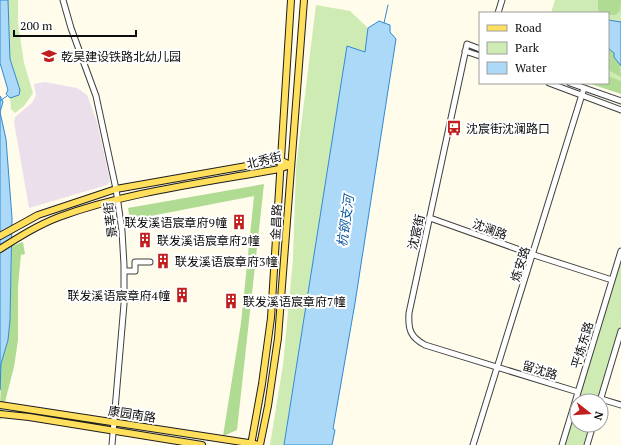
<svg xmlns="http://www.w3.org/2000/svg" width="621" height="445" font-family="'PT Serif','Noto Sans SC',serif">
<rect width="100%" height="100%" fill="#fffceb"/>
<path fill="#ebdfeb" d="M45,82L77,88L87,95L97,122L110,181L107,185L29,208L14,122L15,117L32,103L36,95L34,84Z"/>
<path fill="#cdebb3" d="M8,0H18V23L24,63L33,93L24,106L15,113L11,109L10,98L19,95L20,90L10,59Z
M555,0H621V84L608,79V13H551Z
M316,5L350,11L368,28L365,52L347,47L284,445H270L283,365L293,259L296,168Z
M621,261V325L597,401H578Z
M577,405V425H590L583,445H565Z"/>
<path fill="#afdc92" d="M598,0H621L620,11L615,15H608V13L598,11Z
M608,48C618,55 621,66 621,77L608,70Z
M608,76L621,81V94L588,83H608Z
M264,184L237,430L223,436L241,323L254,196L130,220L128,208Z
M23,242L25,254L22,255L21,254L18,287V340L14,367L0,421L1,364L8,340L10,320L12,246Z"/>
<path fill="#add9f9" stroke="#318ad3" d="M0,0H8L10,59L20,90L19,95L10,98L6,94L8,90L0,63Z
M608,20L621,22V66L614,57V53L608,48Z
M379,21L390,25V32L396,39L355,303L333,429L335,430L332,445H284L347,46L365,52L368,28Z
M0,96L3,102L0,112L6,139L12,218L10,320L8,340L1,364L0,390Z"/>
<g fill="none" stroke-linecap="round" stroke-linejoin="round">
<path stroke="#318ad3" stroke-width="1" d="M384,23L388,5
M0,101L7,96"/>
<g stroke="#3f3f3f" stroke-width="7">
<path id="minor" d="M63,0L71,28L96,96L116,189L122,231L124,265V304L112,445
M498,13L502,0
M480,49L467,44L409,313C408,329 410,337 425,345L578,392
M465,51L480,56
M549,83L621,110
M570,83L621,101
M430,218L534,255L612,280
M124,271H135V262H150
M601,399L621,405
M600,401L621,331
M473,445L584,88
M562,445L621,251
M587,445L593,425"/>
</g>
<g stroke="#1d1d1d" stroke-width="8">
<path id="major" d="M0,236L38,215L116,189L280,160L290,165
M0,249C19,237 38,225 59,217C126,192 209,182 279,169L290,165
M0,405L255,444
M0,414L29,417L202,445
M251,445L262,384L271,318L291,0
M260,445L268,406L278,338L304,0"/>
</g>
<use href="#minor" stroke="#fff" stroke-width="5"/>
<use href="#major" stroke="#ffdf5b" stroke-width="6"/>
</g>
<defs>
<g id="school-bare" transform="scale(1.2)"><path d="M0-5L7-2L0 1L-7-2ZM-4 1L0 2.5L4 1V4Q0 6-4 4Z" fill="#c11f1e" stroke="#fff" stroke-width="2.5" paint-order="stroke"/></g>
<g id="bus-bare" transform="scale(1.2)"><path d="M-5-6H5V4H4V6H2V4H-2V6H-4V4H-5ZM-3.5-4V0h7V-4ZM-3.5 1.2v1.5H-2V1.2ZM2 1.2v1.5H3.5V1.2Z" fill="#c11f1e" stroke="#fff" stroke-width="2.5" paint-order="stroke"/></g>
<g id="building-bare" transform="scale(1.2)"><path d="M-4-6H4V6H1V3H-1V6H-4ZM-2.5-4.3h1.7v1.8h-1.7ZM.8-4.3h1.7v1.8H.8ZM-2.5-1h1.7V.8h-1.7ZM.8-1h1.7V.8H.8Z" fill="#c11f1e" stroke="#fff" stroke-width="2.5" paint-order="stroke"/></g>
</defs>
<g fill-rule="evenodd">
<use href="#school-bare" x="49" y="56"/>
<use href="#bus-bare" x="454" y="128"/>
<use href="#building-bare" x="239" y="222"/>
<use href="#building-bare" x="145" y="240"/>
<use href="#building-bare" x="163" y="261"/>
<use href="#building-bare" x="182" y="295"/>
<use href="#building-bare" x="231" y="301"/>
</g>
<g text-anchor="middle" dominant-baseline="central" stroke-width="4" stroke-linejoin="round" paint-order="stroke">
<g font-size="12" fill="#0c0c0c" stroke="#fff" text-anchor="start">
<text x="61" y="56">乾昊建设铁路北幼儿园</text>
<text x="466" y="128">沈宸街沈澜路口</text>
<text x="227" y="222" text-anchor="end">联发溪语宸章府9幢</text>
<text x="157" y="240">联发溪语宸章府2幢</text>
<text x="175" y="261">联发溪语宸章府3幢</text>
<text x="170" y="295" text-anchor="end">联发溪语宸章府4幢</text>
<text x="243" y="301">联发溪语宸章府7幢</text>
</g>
<g font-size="12" fill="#0c0c0c" stroke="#fff">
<text transform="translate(264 160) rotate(-13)">北秀街</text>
<text transform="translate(110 220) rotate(-97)">景莘街</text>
<text transform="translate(276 222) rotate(-87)">金昌路</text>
<text transform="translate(490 229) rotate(20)">沈澜路</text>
<text transform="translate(416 232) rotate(-77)">沈宸街</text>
<text transform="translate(520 264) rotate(-72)">炼安路</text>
<text transform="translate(582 345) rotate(-73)">平炼东路</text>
<text transform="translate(540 370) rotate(17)">留沈路</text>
<text transform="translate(132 414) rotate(9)">康园南路</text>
</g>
<g font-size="13" font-style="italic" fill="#105ba2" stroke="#fff">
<text transform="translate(345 221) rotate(-82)">杭钢支河</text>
</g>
</g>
<rect x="479" y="12" width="130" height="72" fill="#ffffff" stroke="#9e9e9e"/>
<rect x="487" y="25" width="20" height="6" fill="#ffdf5b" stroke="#9e9e9e"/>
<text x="515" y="32" font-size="12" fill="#0c0c0c">Road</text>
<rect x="487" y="42" width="20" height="12" fill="#cdebb3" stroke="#9e9e9e"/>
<text x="515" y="52" font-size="12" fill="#0c0c0c">Park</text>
<rect x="487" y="62" width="20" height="12" fill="#add9f9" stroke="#9e9e9e"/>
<text x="515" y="72" font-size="12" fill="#0c0c0c">Water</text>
<g transform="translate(589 413) rotate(107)"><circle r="19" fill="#ffffff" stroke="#9e9e9e"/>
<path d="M0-3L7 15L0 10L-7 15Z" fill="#c11f1e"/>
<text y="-6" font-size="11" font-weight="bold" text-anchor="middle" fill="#0c0c0c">N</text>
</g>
<path d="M14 30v6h122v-6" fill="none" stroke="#0c0c0c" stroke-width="2"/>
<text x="20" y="30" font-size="12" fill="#0c0c0c" stroke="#ffffff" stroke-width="3" paint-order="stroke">200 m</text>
</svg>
